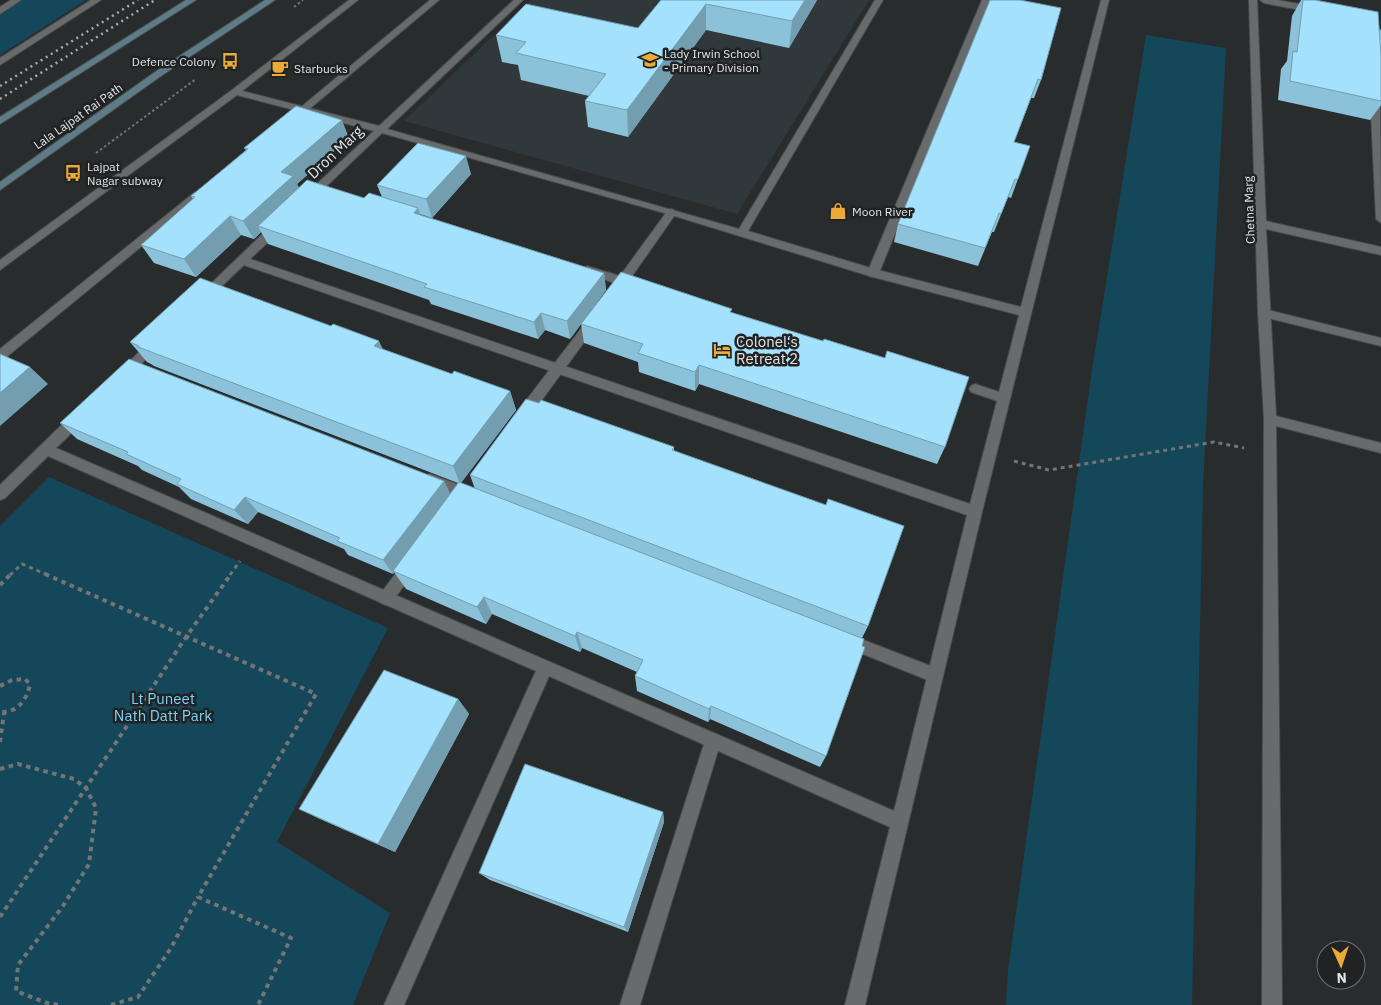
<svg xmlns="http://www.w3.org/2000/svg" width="1381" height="1005" font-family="'IBM Plex Sans',sans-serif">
<rect width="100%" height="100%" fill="#292c2d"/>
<path fill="#30383c" d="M531,0H869L737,214L404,121Z"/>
<path fill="#15475a" d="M11,0H86L0,55V7Z
M1146,35L1226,48L1203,486L1192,1005H1006L1008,970L1092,370Z
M49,477L388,628L277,842L390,913L353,1005H0V526Z"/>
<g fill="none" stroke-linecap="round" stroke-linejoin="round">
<g stroke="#484a4b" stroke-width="2">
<path id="service" d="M430,0H439L295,121H289V117Z
M982,0H990L879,273L873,277L869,276L867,273Z
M1375,90L1380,93L1381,223L1376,219L1370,93Z
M199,191L203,192L204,194L203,196L4,359L0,361V349L195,192Z
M672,209L677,212L630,279L637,281L639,284L637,287L633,288L625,286L619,290L613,286L615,283L583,273L581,270L587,266L620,276L668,210Z
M1264,309L1381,338V346L1260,316L1258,313L1260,310Z
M594,316L598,317L600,320L598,323L528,419H518L517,415L518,411L590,317Z
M430,474L476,491L478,495L476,499L471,501L425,484L423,480L425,476Z
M410,560L415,561L417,566L415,571L391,603L386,605L381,603L379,598L381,593L405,561Z
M848,634L941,670L943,675L941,680L935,683L843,646L840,641L843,636Z
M713,733L719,735L721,741L640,1005H620L705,741L707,735Z"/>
</g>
<g stroke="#484a4b" stroke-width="2">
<path id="minor" d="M11,0H21L0,14V7Z
M91,0H101L0,65V58Z
M349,0H358L242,91L379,126L514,0H523L387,129L739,229L875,0H883L748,231L874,269L1021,307L1101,0H1109L982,512L865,1005H845L890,827L549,676L404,1005H384L536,671L48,456L5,498L0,500V485L75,412H85L86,416L85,420L56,448L894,811L967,515L244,265L207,300L203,301L197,297L274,223H282L283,226L282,229L250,259L970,504L997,401L971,392L969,389L971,386L975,384L999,392L1019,315L873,277L668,214L382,133L313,199H305L304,197L305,195L374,131L237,95L0,270V260L232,90Z
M1249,0H1257L1266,221L1381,247V255L1266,229L1276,416L1381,443V453L1276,426L1282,1005H1262L1264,419L1258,313Z
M1260,0H1277L1316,7L1320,10L1316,13L1264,3Z
M155,339L159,340L161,343L159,346L128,377H120L118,374L120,371L151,340Z"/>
</g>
<g stroke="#484a4b" stroke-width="2">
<path id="secondary" d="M186,0H196L0,124V117Z
M265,0H275L161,76L0,190V182L155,72Z"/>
</g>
<path stroke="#727475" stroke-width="2" stroke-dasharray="2.5 2.5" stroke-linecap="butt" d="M294,7L303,0
M96,153L196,79"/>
<path stroke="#727475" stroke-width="3" stroke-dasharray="4 4" stroke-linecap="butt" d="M1014,461L1049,470L1214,442L1244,448
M10,575L22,564L48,575
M230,575L240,561"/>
<path stroke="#727475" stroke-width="4" stroke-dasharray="4.5 4.5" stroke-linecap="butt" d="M45,574L316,694L198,897L291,938L258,1005
M0,585L11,574
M0,686L12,680L25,679L30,684C27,700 17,713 0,712
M0,742L4,713
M0,769L18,764L74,779L86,788L96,808L89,864L63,906L18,965L16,991L47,1003L60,1005
M0,917L186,637L231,574
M111,1005L138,997L171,948L198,897"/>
<use href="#service" fill="#686b6c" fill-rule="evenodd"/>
<use href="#minor" fill="#686b6c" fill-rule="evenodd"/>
<use href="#secondary" fill="#5d7c88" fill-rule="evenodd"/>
<path stroke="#a6a9aa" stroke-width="2.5" stroke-dasharray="2 4" stroke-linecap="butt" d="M0,86L138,0
M0,99L155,0"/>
</g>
<path fill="#8cc2d9" d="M661,0H817L789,48L706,30L628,137L588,127L585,101L589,96L521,80L518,65L502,62L496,35L638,28Z
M990,0L1041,80L1034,98H1031L1014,142L1018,179L1011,198L1008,197L994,232H992L978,266L894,242L898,224Z
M1301,0H1315L1379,31L1381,29V105L1370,120L1278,100L1281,69L1287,61L1292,16Z
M349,138L297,184L299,188L364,198L382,197L377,185L471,174L432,218L420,214L421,215L604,273L606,290L583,322L732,313L945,447L937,464L699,384L695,391L639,372L638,362L584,343L581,324L570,339L545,330L538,339L431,304L429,300L268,244L261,232L254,239L241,235L196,277L154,263L141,245L193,199L191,196L246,150L244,148Z
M130,342L382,349L452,374L510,391L516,410L461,483L475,489L470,475L539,403L674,447V450L868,626L862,638L826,756L820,767L710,719L708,722L637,691L635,676L637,672L582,648L580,652L492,614L486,624L406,589L394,572L393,574L348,555L344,549L258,512L248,524L191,499L179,487L142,470L138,466L77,439L60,423L444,481L450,494L458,483L154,366L151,364L147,362Z
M458,699L469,714L395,852L320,819L299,809Z
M663,812L664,822L628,932L490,880L479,873Z"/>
<path fill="#729eb0" d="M805,0H817L789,48L792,21Z
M706,4V30L628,137L627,110Z
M342,120L349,138L297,184L302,194L258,226L261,232L254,239L243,221L281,172Z
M466,156L471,174L432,218L426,199Z
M418,208L425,226L414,213Z
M230,216L241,235L196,277L184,259Z
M604,273L606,290L570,339L567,321Z
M541,313L545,330L538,339L534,322Z
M379,341L388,360L374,346Z
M699,365V384L695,391V372Z
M30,367L48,384L0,426V393Z
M510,391L516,410L460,484L453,466Z
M444,481L451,496L393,571L394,572L393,574L383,560Z
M245,497L258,512L248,524L234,510Z
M484,597L492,614L486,624L477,607Z
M577,632L582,648L580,652L575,636Z
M458,699L469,714L395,852L378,844Z
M711,706L710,719L708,722L709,709Z
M663,812L664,822L628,932L624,927Z"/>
<path fill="#a3e1fc" stroke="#729eb0" d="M661,0H805L792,21L706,4L627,110L585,101L606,74L516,53L526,42L496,35L526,4L638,28Z
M990,0H1020L1061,8L1041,80L1038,79L1014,142L1030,146L1018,179H1015L1001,214L999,213L985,248L898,224Z
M1303,0H1315L1378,12L1381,56V101L1290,81L1293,51L1297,52Z
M296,106L342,120L281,172L293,176L243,221L230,216L184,259L141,245L195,197L191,196L248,149L244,148Z
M418,143L466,156L426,199L377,185Z
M307,180L364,198L369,193L418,208L414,213L604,273L567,321L541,313L534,322L424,287L427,284L258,226Z
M621,272L732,309L730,312L823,341L824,339L885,358L887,351L969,377L945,447L699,365L695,372L638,353L643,344L581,324Z
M200,278L331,326L333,324L379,341L374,346L452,374L454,371L510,391L453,466L138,347L139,346L130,342Z
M0,354L30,367L0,393Z
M129,359L444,481L383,560L337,541L340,538L245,497L234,510L177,484L181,479L126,454L128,452L60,423Z
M526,399L539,403L541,400L674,447L672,450L826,505L828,499L904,526L868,626L470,475Z
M459,482L864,639L862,646L865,647L826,756L711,706L709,709L635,676L643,660L577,632L575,636L484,597L477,607L393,571Z
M384,670L458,699L378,844L299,809Z
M525,764L663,812L624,927L479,873Z"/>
<defs>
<g id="school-bare" transform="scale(1.35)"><path d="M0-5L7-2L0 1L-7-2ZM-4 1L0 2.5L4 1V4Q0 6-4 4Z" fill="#ebaa39" stroke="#202223" stroke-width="2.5" paint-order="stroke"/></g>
<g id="bus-bare" transform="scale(1.35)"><path d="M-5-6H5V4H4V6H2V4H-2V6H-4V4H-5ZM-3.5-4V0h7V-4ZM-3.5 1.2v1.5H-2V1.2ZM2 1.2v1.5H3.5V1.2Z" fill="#ebaa39" stroke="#202223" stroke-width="2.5" paint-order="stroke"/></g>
<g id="cafe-bare" transform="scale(1.35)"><path d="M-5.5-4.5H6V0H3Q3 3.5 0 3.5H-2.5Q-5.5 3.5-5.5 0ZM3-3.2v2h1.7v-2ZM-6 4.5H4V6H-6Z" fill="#ebaa39" stroke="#202223" stroke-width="2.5" paint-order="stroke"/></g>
<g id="shop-bare" transform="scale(1.35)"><path d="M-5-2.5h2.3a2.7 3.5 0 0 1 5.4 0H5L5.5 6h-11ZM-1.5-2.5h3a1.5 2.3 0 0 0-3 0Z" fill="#ebaa39" stroke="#202223" stroke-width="2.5" paint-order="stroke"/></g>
<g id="hotel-bare" transform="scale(1.35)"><path d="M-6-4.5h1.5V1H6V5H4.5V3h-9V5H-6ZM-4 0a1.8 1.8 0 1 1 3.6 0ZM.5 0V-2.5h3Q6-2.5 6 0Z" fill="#ebaa39" stroke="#202223" stroke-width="2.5" paint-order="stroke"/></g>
</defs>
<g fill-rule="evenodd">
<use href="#school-bare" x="650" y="60"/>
<use href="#bus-bare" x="230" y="61"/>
<use href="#cafe-bare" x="280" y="68"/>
<use href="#bus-bare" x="73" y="173"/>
<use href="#shop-bare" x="838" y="211"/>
<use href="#hotel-bare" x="722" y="350"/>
</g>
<g text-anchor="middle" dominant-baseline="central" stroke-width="5" stroke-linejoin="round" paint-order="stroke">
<g font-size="12" fill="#e2e4e5" stroke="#202223" text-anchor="start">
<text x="664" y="53">Lady Irwin School<tspan x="664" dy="14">- Primary Division</tspan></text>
<text x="216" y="61" text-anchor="end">Defence Colony</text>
<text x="294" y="68">Starbucks</text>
<text x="87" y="166">Lajpat<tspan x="87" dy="14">Nagar subway</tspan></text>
<text x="852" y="211">Moon River</text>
</g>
<g font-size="12" fill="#e2e4e5" stroke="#202223">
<text transform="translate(78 116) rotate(-35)">Lala Lajpat Rai Path</text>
<text transform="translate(1249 210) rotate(-92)">Chetna Marg</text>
</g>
<g font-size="15" fill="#e2e4e5" stroke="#202223">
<text transform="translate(335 152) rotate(-43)">Dron Marg</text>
</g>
<g font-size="15" fill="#e2e4e5" stroke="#202223" text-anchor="start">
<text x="736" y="341">Colonel‘s<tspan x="736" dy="17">Retreat 2</tspan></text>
</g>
<g font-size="15" fill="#7bd1f4" stroke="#202223">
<text x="163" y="698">Lt Puneet<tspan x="163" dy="17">Nath Datt Park</tspan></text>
</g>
</g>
<g transform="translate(1341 965) rotate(177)"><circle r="24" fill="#202223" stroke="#6e7071"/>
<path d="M0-4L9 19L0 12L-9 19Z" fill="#ebaa39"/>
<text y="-8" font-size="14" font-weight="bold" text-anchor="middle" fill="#e2e4e5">N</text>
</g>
</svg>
